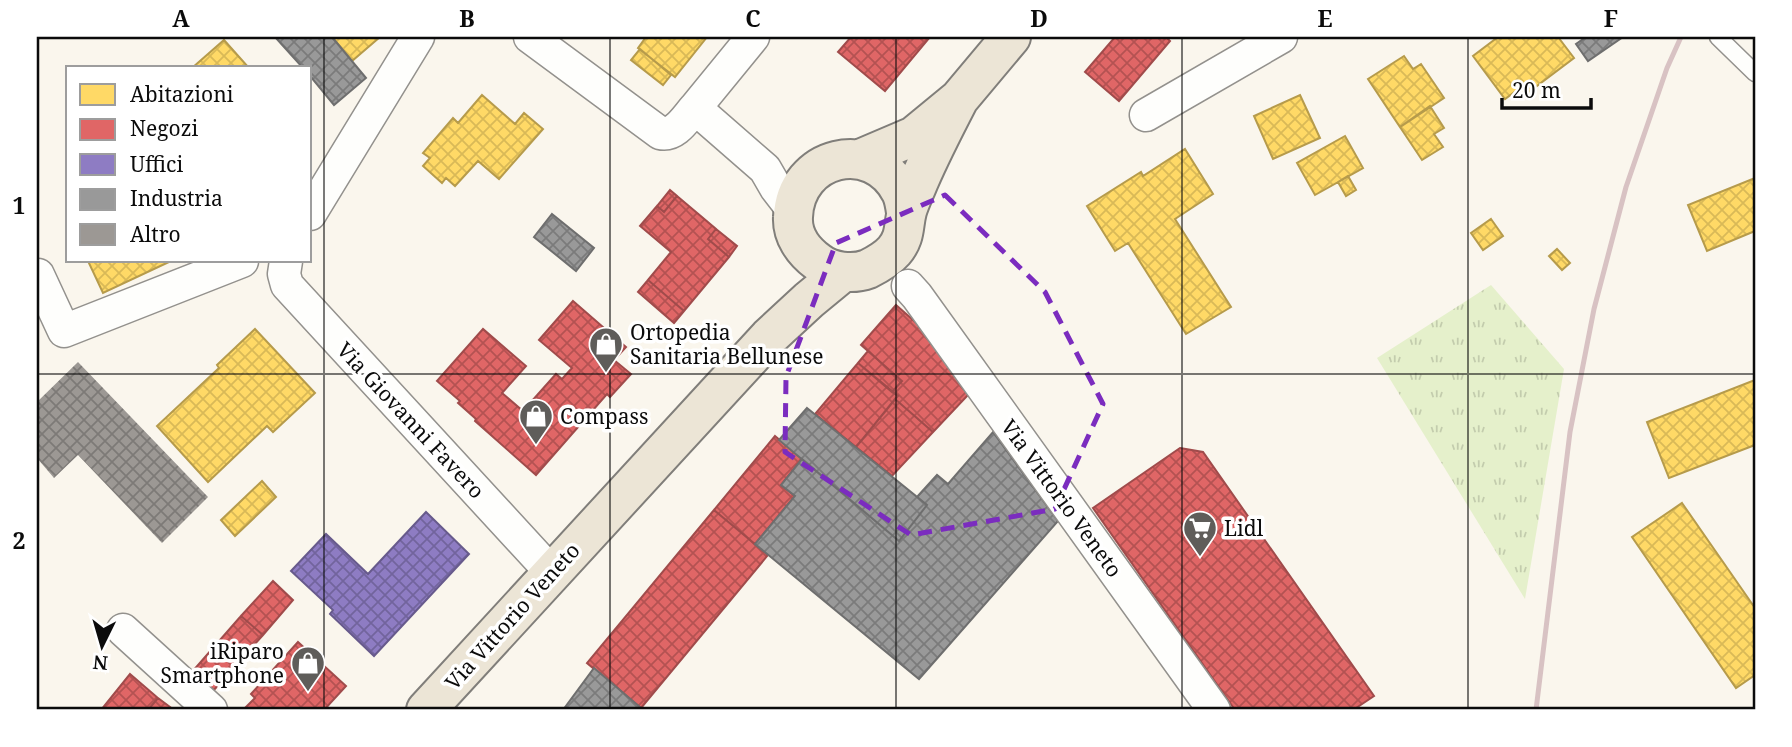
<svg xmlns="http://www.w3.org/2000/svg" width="1792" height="747" font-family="'Noto Serif',serif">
<defs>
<pattern id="grass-tufts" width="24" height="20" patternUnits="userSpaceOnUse" patternTransform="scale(1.75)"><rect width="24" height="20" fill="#e5f0cb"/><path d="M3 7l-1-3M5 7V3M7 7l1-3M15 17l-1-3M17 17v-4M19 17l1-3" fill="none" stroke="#c3ccad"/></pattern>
<pattern id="homes-cross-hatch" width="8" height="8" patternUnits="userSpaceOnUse" patternTransform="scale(1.75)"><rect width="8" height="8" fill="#ffd966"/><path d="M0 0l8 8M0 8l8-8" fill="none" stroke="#d9b957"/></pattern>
<pattern id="shops-cross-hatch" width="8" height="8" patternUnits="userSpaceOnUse" patternTransform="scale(1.75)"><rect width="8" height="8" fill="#e06666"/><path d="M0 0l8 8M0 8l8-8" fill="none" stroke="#b45252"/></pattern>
<pattern id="offices-cross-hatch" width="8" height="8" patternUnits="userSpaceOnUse" patternTransform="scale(1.75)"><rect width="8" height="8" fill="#8e7cc3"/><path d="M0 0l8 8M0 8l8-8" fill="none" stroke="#72649d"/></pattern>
<pattern id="industry-cross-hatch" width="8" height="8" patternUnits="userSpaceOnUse" patternTransform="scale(1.75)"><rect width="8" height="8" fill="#999"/><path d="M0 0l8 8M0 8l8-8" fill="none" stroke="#7b7b7b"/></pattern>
<pattern id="building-cross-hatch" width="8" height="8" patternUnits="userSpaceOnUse" patternTransform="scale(1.75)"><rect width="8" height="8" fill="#9c9894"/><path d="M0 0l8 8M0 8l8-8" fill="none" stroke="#7d7a77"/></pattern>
</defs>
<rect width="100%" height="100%" fill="#faf6ed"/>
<path fill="url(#grass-tufts)" d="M1491,285L1564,369L1525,599L1377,358Z"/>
<path fill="url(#homes-cross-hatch)" stroke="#b69b4b" stroke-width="2" d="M332,37H380L352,61Z
M646,37H707L675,77L638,48Z
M1498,37H1558L1574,58L1521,98L1516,91L1505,99L1473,56Z
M224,40L249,68H192Z
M640,49L671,75L663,85L631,60Z
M1404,56L1413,69L1421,64L1444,98L1400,127L1368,79Z
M482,95L515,124L524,113L543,129L499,179L478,161L455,186L446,178L442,183L423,166L430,158L423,153L453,118L458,123Z
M1300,95L1320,138L1273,159L1254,116Z
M1430,106L1444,128L1434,134L1443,147L1422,160L1400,127Z
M1345,136L1363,168L1315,195L1297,163Z
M1185,149L1213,194L1175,219L1231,307L1186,334L1128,243L1115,251L1087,206L1141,172L1143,176Z
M1348,176L1356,190L1346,196L1338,182Z
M1755,178V231L1707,251L1688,205Z
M1491,219L1503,236L1483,250L1471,233Z
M1557,249L1570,263L1562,270L1549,256Z
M88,261H171L103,293Z
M255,329L315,393L273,432L267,426L208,482L157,426L219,368L217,365Z
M1755,380V445L1669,478L1647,422Z
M262,481L276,497L235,536L221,520Z
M1682,503L1755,608V675L1736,688L1632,537Z"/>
<path fill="url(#shops-cross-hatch)" stroke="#a04b4b" stroke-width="2" d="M851,37H930L885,91L838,52Z
M1115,37H1166L1170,41L1119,101L1085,72Z
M670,190L677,196L664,212L657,206Z
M677,196L716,229L708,239L729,257L684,311L648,280L671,252L640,226L657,206L664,212Z
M716,229L737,246L729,257L708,239Z
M648,280L684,311L674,323L638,292Z
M573,301L626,347L614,360L631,374L610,397L607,394L536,475L475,421L476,419L458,403L460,401L437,381L483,329L526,366L502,393L523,411L556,374L562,379L572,368L539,340Z
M896,305L921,327L969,394L933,432L895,399L898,396L892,392L902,381L861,345Z
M868,351L902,381L892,392L858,363Z
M858,363L898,396L856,447L815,414Z
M895,399L933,432L892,476L856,447Z
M775,436L802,459L781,485L795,496L755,544L714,510Z
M1180,448L1203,452L1374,696L1353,710H1235L1093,508Z
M714,510L768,555L641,708L587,663Z
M273,581L293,600L263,635L241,616Z
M241,616L263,635L213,691L192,672Z
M298,642L346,686L324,710H243L255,698L251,694Z
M130,674L158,698L148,710H101Z
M158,698L174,710H148Z"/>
<path fill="url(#offices-cross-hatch)" stroke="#675a8c" stroke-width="2" d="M426,512L469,554L374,656L330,614L333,610L291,571L326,534L368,574Z"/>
<path fill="url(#industry-cross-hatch)" stroke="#6e6e6e" stroke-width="2" d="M275,37H332L366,78L334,105L310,76V68H303Z
M1586,37H1623L1588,61L1576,44Z
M552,214L594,248L576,271L534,237Z
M807,408L927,505L899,541L779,440Z
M993,432L1058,521L919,679L755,544L795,496L781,485L802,459L899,541L927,505L917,497L937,475L948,484Z
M594,668L641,708L645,710H563Z"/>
<path fill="url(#building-cross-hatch)" d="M78,362L208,497L162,543L78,455L54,478L37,458V402Z"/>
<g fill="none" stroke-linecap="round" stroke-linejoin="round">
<g stroke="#93918d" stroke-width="19">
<path id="service" d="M1718,37L1755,73"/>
</g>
<g stroke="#93918d" stroke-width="35">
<path id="minor" d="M530,37L660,133C675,137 686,118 695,108L765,169L776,188L793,210
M695,108L753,37
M1146,115L1281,37
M310,214L418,37
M286,261L284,274L287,285L552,573
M38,275L64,331L242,261
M908,286L917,296L1214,710
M123,630L211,710"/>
</g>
<g stroke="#807e7a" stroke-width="42">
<path id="primary" d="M860,159L914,136L959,99L1011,37
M906,212C905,205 904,198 901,192C872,136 795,156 793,217C792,235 803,251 818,262C831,272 852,275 868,269C878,264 887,259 894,251C906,237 903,226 907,211C910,201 915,191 919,181C931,153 945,126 959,99
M426,710L769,337L809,300L843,272"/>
</g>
<use href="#service" stroke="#fefefc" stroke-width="16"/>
<use href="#minor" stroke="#fefefc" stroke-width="32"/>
<use href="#primary" stroke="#ece5d6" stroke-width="38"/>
<path stroke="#d8c2c3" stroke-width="5" d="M1536,710L1570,432L1594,309L1626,187L1667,68L1681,37"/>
</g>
<path fill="none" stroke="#7b2cbf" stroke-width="5" stroke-dasharray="14 9" stroke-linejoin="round" d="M945,195L1045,292L1103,404L1055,509L911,535L785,452L786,377L836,243Z"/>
<path fill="none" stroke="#0b0b0b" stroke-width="2" stroke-opacity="0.55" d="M324,37V710M610,37V710M896,37V710M1182,37V710M1468,37V710M37,374H1755"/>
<defs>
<g id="shop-pin" transform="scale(1.75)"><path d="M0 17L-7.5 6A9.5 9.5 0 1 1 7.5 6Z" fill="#5f5d5a" stroke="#fff"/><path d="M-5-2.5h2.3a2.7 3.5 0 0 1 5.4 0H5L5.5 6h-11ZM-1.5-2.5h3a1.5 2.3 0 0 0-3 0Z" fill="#fff"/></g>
<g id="supermarket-pin" transform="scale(1.75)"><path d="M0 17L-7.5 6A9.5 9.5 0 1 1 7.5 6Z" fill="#5f5d5a" stroke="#fff"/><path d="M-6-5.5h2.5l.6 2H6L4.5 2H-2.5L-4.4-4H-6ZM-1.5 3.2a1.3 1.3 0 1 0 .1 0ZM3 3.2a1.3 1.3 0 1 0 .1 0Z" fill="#fff"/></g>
</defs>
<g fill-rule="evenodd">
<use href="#shop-pin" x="606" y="344"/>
<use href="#shop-pin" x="536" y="416"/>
<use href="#supermarket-pin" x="1200" y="528"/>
<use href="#shop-pin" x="308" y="663"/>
</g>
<g text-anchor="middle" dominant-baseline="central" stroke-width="7" stroke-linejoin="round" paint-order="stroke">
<g font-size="21" fill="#0b0b0b" stroke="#fff" text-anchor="start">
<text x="630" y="332">Ortopedia<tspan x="630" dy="24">Sanitaria Bellunese</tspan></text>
<text x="560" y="416">Compass</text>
<text x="1224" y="528">Lidl</text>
<text x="284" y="651" text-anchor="end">iRiparo<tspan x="284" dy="24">Smartphone</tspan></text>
</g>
<g font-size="21" fill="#0b0b0b" stroke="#fff">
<text transform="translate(411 420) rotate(47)">Via Giovanni Favero</text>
<text transform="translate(1062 498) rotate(54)">Via Vittorio Veneto</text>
<text transform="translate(512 616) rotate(-48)">Via Vittorio Veneto</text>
</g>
</g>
<rect width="1792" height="747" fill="none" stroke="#ffffff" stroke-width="77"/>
<rect x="66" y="66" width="245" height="196" fill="#ffffff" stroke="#9d9d9d" stroke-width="2"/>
<rect x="80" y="84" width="35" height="21" fill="#ffd966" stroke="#9d9d9d" stroke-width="2"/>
<text x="130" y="102" font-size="21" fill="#0b0b0b">Abitazioni</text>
<rect x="80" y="119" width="35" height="21" fill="#e06666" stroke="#9d9d9d" stroke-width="2"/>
<text x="130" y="136" font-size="21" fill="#0b0b0b">Negozi</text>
<rect x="80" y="154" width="35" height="21" fill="#8e7cc3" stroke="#9d9d9d" stroke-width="2"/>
<text x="130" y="172" font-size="21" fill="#0b0b0b">Uffici</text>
<rect x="80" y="189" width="35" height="21" fill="#999999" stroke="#9d9d9d" stroke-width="2"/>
<text x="130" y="206" font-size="21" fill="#0b0b0b">Industria</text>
<rect x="80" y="224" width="35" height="21" fill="#9c9894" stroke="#9d9d9d" stroke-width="2"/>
<text x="130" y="242" font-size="21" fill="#0b0b0b">Altro</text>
<g transform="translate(102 646) rotate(185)" stroke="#ffffff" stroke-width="5" paint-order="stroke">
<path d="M0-5L12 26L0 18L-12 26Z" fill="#0b0b0b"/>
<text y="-10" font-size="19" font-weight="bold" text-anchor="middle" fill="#0b0b0b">N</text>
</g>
<path d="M1502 98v10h89v-10" fill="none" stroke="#0b0b0b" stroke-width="3.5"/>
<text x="1512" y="98" font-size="21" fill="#0b0b0b" stroke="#ffffff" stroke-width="5" paint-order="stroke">20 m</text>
<rect x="38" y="38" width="1716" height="670" fill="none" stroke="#0b0b0b" stroke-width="2.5"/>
<g font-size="23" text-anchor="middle" font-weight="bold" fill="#0b0b0b">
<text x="181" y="27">A</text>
<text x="467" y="27">B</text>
<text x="753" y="27">C</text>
<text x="1039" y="27">D</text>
<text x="1325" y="27">E</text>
<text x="1611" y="27">F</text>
<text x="19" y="214">1</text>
<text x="19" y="549">2</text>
</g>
</svg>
